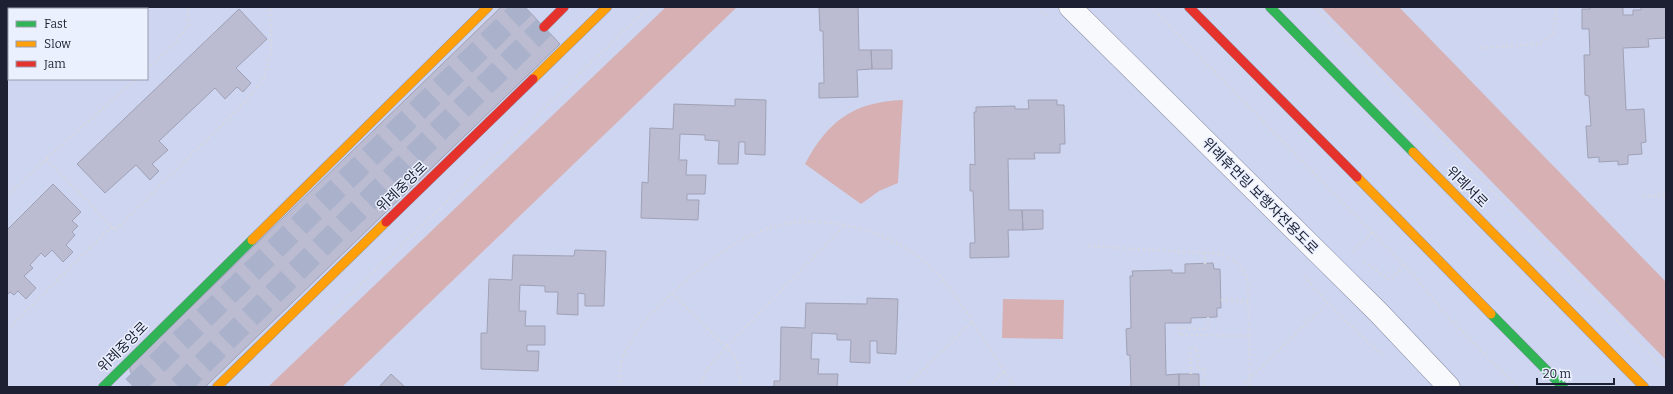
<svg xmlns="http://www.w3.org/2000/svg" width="1673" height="394" font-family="Bitter,'Noto Sans KR',serif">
<rect width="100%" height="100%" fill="#ced5f0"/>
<path fill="#d6b0b3" d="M666,7H737L342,387H268Z
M1321,7H1399L1666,282V360Z
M903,100L898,183L879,191L861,204L805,164C828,121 853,102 903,100Z
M1003,299L1064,300L1063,339L1002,338Z"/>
<path fill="#bbbcd2" stroke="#9fa1b5" d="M501,7H525L560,44L205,387H143L133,376L130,371V366Z
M819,7H858L859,50H871L872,69L857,70L858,97L819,98V83H824L823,31H820Z
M1590,7H1623V15H1633V10H1641V7H1666V38L1648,39L1649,47L1623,48L1626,110L1644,109L1646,142L1641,143L1642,154L1628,155V164L1618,165V161L1599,162V157L1588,158L1586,126H1591L1589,96L1585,95L1584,55H1590L1589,29H1582V9H1590Z
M239,9L267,39L236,68L251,83L243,92L237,87L225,99L215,88L159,141L168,150L152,164L159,171L150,180L136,165L105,193L77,164Z
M871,50H892V69H872Z
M735,99L766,100L765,155L745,154V142H739L738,164H718L719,141L705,140V135L680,134L679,160H687L686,175H706L705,194H687V200H699L698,220L641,218L642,182L648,183L650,128L673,129L674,104L735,106Z
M1028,100H1057V105H1064L1065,144H1060V153H1034L1035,159H1008L1009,210H1022L1023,230H1008L1009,257L970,258V243H975L973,191H970V164L975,165L974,112H976V107L1015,106V109H1029Z
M53,184L81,212L72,221L78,226L72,232L75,235L66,245L73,252L63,262L52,250L45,257L41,253L30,265L33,268L24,276L36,288L26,299L18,291L14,295L10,292L7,295V230Z
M1022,210H1043V229L1023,230Z
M575,250L606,251L604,306H585V294L578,293V315L557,314L558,292H545V286L520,285L519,311H526L525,326H545V345H527V351H539L538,371L481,369V333H487L489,279L512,280L513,255L574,256Z
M1213,263L1214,269H1220L1221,308H1217V317L1191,318V323H1165L1166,375L1179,374V387H1131L1130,355H1127L1126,329L1131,328L1130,276H1133L1132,271L1172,270V273H1185V264Z
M867,298L898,299L896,354L877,353V341H870V363L850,362L851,340H837V334L812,333L811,359H819L818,374H838L837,387H774V381H780L781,327L805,328L806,303L867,304Z
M391,374L405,387H379Z
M1179,374H1199V387H1179Z"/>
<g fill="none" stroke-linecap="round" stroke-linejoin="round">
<path stroke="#aab1ca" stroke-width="22" stroke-dasharray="22 11" stroke-linecap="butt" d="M133,387L524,7
M179,387L544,27"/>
<g stroke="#8d92a6" stroke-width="23">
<path id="street" d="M1070,7L1379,313L1449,387"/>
</g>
<g stroke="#8d92a6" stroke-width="10">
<path id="fast" d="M1270,7L1413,152
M1491,314L1563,387
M103,387L252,240"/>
</g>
<g stroke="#8d92a6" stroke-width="10">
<path id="slow" d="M533,79L607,7
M1413,152L1644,387
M1357,177L1491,314
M252,240L488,7
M217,387L386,222"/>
</g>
<g stroke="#8d92a6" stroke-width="10">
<path id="jam" d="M1189,7L1357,177
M544,27L564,7
M386,222L533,79"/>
</g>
<path stroke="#d6d8e1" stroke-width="2.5" stroke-dasharray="2 3" stroke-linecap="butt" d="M1038,7L1047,17
M1151,7L1413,274L1445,314L1517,387
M1314,7L1666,371
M35,9L37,7
M7,31L9,29
M1481,48L1539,44L1554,33L1556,7
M147,69L173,45L189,24L187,7
M46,159L115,230L244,103L264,79L271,51L270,7
M7,196L46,159L136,79
M1643,196L1666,195
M1088,246L1219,254C1236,259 1243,266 1248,282L1250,387
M1352,252L1372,233
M1364,261L1390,280L1404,265
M1205,264V253
M1304,276C1328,306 1356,331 1385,357
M672,293L734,355L737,362L741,387
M1221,300L1248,302
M331,313L649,7
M1208,317V329L1179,328V335L1249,336
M7,330L112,226
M1191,374L1190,348H1197L1198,369H1204L1205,387
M619,387C620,377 619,367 623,357C634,328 665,299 688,279C711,259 743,235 772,227C826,211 898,232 937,273C954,291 967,313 980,334C992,352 1004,369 1015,387
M699,387L708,368L726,347L844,226
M905,387L972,322
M988,387L1005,371
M1241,387L1324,306"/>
<use href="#street" stroke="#f8f9fd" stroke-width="22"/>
<use href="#fast" stroke="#30b455" stroke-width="9"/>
<use href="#slow" stroke="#ff9f0a" stroke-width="9"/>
<use href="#jam" stroke="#e5322d" stroke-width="9"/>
</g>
<g text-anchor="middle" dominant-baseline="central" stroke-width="3" stroke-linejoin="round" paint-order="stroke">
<g font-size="14" fill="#1c2032" stroke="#ebf0ff">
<text transform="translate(402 187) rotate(-44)">위례중앙로</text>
<text transform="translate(1467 187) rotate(45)">위례서로</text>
<text transform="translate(1260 196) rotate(45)">위례휴먼링 보행자전용도로</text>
<text transform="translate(123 347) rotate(-45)">위례중앙로</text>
</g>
</g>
<rect width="1673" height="394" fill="none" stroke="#1c2032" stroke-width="16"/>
<rect x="8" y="8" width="140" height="72" fill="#ebf0ff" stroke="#989dad"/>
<rect x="16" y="21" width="20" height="6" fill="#30b455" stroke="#989dad"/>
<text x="44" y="28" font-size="12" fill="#1c2032">Fast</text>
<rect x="16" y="41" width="20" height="6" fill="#ff9f0a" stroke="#989dad"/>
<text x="44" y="48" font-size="12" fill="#1c2032">Slow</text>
<rect x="16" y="61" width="20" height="6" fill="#e5322d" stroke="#989dad"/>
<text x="44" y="68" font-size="12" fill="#1c2032">Jam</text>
<path d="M1537 378v6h77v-6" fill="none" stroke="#1c2032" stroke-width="2"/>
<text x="1543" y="378" font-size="12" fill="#1c2032" stroke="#ebf0ff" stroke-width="3" paint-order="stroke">20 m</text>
</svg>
